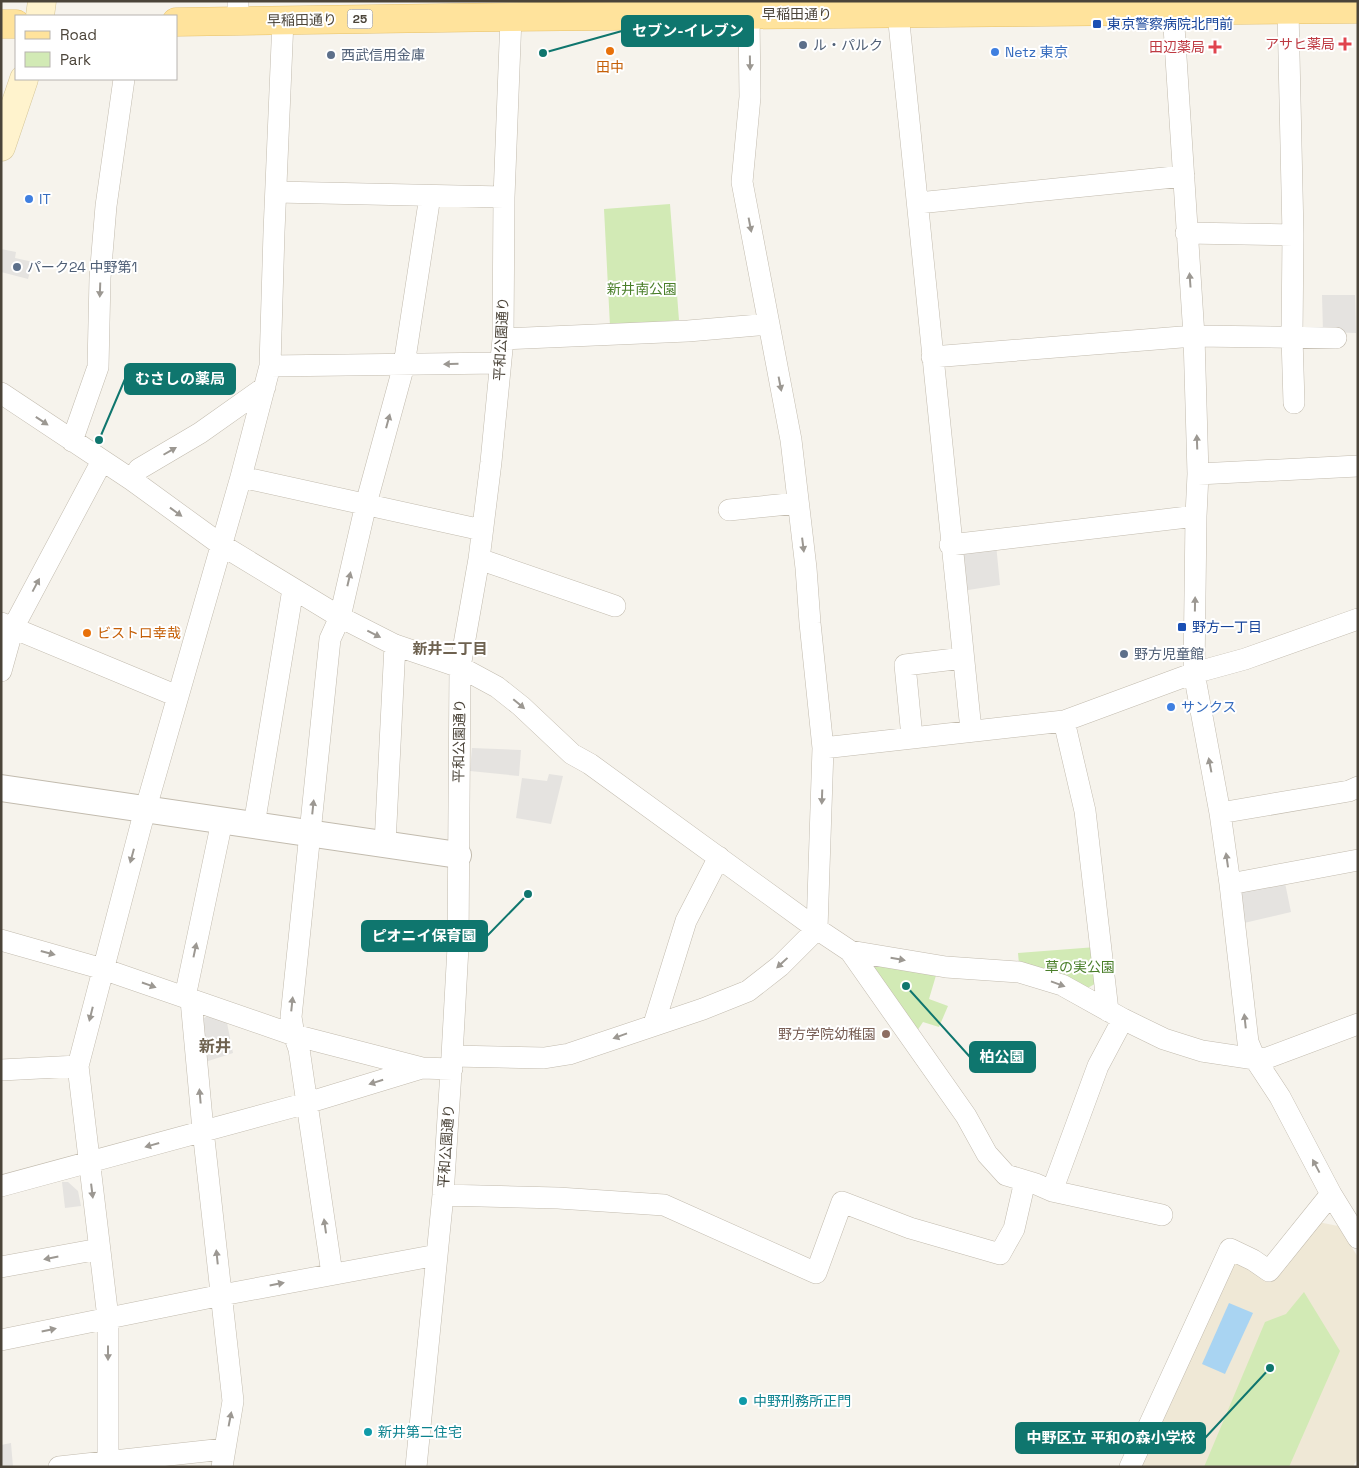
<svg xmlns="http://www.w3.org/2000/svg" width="1359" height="1468" font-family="'Space Grotesk','Noto Sans JP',sans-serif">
<rect width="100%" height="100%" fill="#f6f3ec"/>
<path fill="#efe8d6" d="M1318,1222L1338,1226L1358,1257V1457L1353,1467H1139L1230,1263L1245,1260L1272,1280Z"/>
<path fill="#d2eab5" d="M670,204L679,320L610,326L604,209Z
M1096,947L1100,981L1084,990L1019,964L1018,953Z
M868,959L937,972L929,999L948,1006L939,1027L923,1022L915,1034Z
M1304,1292L1340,1351L1289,1467H1204L1265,1322L1286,1314Z"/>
<path fill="#e5e3e0" d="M1,249L16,252L15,258L33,262L28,279L1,272Z
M1322,295H1355L1356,333L1323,332Z
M996,544L1000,585L962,591L959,548Z
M472,748L521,750L519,776L470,771Z
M549,774L563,776L551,824L516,818L522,778L547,781Z
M1285,883L1291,912L1244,923L1241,889Z
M207,1016L227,1023L233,1053L202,1063L197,1023Z
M62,1182H68L78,1191L81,1206L65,1208Z
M11,1443L13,1467H1V1445Z"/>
<path fill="#a9d4f2" d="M1229,1303L1253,1313L1225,1374L1202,1364Z"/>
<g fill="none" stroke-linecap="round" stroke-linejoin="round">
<g stroke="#c2bbae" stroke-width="22">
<path id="minor" d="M238,1V21
M1288,10L1293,235L1292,337L1294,403
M1173,11L1194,336L1198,474L1196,516L1194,673L1220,813L1230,884L1248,1042L1255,1059L1280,1097L1331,1194L1358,1238
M898,13L971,730
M276,192L504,197
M918,203L1184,176
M1186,233L1293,235
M503,339L688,331L769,324
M932,357L1194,336L1336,338
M270,366L500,363
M1,393L132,480L220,544L340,617L395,645L460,667L497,687L521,706L572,754L590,764L817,929L850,951L966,1116L987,1154L1006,1175L1036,1184L1052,1191L1162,1215
M72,441L98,367L100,278L106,206L124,79
M1198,474L1358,466
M241,477L482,530
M132,480L139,469L200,433L265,387
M729,510L798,503
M950,545L1196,516
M479,559L615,606
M1,623L177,696
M1,671L13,628L102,461
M1064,721L1085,811L1108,1011
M912,737L905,665L963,658
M823,748L1064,721L1194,673L1245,659L1358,619
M1220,813L1349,791L1358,787
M254,825L293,589
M385,844L395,645
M1230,884L1358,860
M1,940L103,969L294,1035L422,1068L452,1069
M850,951L946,967L1019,972L1062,985L1123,1019L1164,1039L1202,1051L1255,1059L1267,1058L1358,1024
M185,997L222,821
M191,1000L203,1130L233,1401L222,1467
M654,1024L686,921L719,857
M452,1056L544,1058L569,1054L703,1009L748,991L780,966L817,929L823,748L810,623L806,568L791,440L742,182L750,97L749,15
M1,1070L78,1066
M1,1186L307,1103L422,1068
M1052,1191L1098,1066L1123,1019
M443,1195L558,1198L664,1205L816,1273L842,1202L910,1228L1000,1254L1014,1229L1025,1181
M1,1267L99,1249
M332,1274L299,1049L294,1035L291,1017L330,639L340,617L366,504L404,365L430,196
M1,1340L222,1295L437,1255
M59,1467L224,1449
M108,1467V1318L78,1066L141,825L241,477L270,366L274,232L283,20
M416,1467L443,1195L452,1056L458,947L460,667L479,559L491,462L503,339L504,197L511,17
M1130,1467L1230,1249L1253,1260L1269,1271L1331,1194"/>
</g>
<g stroke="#c2bbae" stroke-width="28">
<path id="tertiary" d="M1,788L458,855"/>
</g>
<g stroke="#d6c79b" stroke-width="29">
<path id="secondary" d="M40,16L42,1
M1,147L24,79"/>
</g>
<g stroke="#e6c16a" stroke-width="29">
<path id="primary" d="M176,22L511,17L1358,9
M1,24H16"/>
</g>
<use href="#minor" stroke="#fff" stroke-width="21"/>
<use href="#tertiary" stroke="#fff" stroke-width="26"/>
<use href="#secondary" stroke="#fff3cd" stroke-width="28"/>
<use href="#primary" stroke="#ffe39c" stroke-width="28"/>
</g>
<defs><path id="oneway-solid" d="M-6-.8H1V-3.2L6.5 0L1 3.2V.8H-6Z" transform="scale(1.25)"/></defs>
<g fill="#9c9892">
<use href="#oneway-solid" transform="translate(750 63) rotate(89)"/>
<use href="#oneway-solid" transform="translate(750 225) rotate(79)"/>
<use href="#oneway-solid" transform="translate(1190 280) rotate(-94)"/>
<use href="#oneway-solid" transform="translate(100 290) rotate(92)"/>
<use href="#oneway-solid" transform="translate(451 364) rotate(179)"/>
<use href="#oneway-solid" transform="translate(780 384) rotate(79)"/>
<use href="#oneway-solid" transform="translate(42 421) rotate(34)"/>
<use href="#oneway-solid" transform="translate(388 421) rotate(-75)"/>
<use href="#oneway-solid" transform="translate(1197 442) rotate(-92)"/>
<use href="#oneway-solid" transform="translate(170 451) rotate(-30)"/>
<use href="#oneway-solid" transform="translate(176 512) rotate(36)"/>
<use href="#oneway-solid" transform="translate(803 545) rotate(83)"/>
<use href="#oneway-solid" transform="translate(349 579) rotate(-77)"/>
<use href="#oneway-solid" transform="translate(36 585) rotate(-62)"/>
<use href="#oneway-solid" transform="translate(1195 604) rotate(-89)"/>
<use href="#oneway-solid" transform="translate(374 634) rotate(27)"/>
<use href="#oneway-solid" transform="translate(519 704) rotate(40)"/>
<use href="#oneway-solid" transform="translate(1210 765) rotate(-101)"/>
<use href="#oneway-solid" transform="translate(822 797) rotate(92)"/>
<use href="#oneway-solid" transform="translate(313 807) rotate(-84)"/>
<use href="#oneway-solid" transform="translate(132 856) rotate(105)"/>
<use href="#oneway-solid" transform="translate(1227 860) rotate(-98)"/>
<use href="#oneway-solid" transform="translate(195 950) rotate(-78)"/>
<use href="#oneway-solid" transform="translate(48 953) rotate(15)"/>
<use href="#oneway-solid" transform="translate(898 959) rotate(10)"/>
<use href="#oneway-solid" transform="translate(782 963) rotate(137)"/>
<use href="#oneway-solid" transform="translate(1058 984) rotate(20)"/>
<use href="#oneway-solid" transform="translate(149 985) rotate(19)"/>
<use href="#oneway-solid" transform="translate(292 1004) rotate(-84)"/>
<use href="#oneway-solid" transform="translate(91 1014) rotate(104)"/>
<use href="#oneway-solid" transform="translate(1245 1021) rotate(-96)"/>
<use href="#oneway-solid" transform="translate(620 1036) rotate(160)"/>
<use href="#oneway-solid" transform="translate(376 1082) rotate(163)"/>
<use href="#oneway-solid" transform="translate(200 1096) rotate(-95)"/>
<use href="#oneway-solid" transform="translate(152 1145) rotate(164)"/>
<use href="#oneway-solid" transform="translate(1316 1166) rotate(-118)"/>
<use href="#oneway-solid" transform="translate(92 1191) rotate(83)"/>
<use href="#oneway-solid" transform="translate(325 1226) rotate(-98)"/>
<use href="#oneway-solid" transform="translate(217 1257) rotate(-96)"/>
<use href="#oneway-solid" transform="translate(51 1258) rotate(169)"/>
<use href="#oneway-solid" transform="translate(277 1284) rotate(-11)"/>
<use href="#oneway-solid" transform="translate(49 1330) rotate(-12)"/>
<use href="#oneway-solid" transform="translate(108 1353) rotate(90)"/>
<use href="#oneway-solid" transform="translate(230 1419) rotate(-79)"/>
</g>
<g fill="#1a4fb4" stroke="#fff" stroke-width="2">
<rect x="1092" y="19" width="10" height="10" rx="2.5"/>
<rect x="1177" y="622" width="10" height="10" rx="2.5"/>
</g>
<g fill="#e0444e" stroke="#fff" stroke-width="2">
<path d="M1342.5 36.5h5v5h5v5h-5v5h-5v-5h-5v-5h5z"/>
<path d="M1212.5 39.5h5v5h5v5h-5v5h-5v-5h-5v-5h5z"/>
</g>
<g fill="#5c6f8a" stroke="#fff" stroke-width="2">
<circle cx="803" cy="45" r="5"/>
<circle cx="331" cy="55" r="5"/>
<circle cx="17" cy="267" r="5"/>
<circle cx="1124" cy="654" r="5"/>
</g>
<g fill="#e8710a" stroke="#fff" stroke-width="2">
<circle cx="610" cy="51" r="5"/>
<circle cx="87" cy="633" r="5"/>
</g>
<g fill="#3f7fe0" stroke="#fff" stroke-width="2">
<circle cx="995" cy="52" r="5"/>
<circle cx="29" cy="199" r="5"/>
<circle cx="1171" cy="707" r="5"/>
</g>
<circle fill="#8d6e63" stroke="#fff" stroke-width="2" cx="886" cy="1034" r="5"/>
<g fill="#0f9aa8" stroke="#fff" stroke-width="2">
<circle cx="743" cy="1401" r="5"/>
<circle cx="368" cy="1432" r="5"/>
</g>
<g text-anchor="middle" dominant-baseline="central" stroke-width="4" stroke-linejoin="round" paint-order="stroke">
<rect fill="#fff" stroke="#817c74" stroke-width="1" x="347.5" y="9.5" width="25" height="19" rx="4"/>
<g font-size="12" font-weight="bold" fill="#4b4439">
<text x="360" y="19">25</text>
</g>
<g font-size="14" fill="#4b4439" stroke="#fff">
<text x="797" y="14">早稲田通り</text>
<text transform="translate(302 20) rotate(-1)">早稲田通り</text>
<text transform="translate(501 339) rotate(-87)">平和公園通り</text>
<text transform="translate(459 741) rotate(-89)">平和公園通り</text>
<text transform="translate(446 1146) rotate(-86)">平和公園通り</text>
</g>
<g font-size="14" fill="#164399" stroke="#fff" text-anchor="start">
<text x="1107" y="24">東京警察病院北門前</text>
<text x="1192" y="627">野方一丁目</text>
</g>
<g font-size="14" fill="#be3a42" stroke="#fff" text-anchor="end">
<text x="1335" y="44">アサヒ薬局</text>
<text x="1205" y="47">田辺薬局</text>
</g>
<g font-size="14" fill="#4e5e75" stroke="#fff" text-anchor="start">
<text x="813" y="45">ル・パルク</text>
<text x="341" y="55">西武信用金庫</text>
<text x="27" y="267">パーク24 中野第1</text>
<text x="1134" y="654">野方児童館</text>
</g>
<g font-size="14" fill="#366cbe" stroke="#fff" text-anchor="start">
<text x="1005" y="52">Netz 東京</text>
<text x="39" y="199">IT</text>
<text x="1181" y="707">サンクス</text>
</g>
<g font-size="14" fill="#c56008" stroke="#fff">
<text x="610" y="67">田中</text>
<text x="97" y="633" text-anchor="start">ビストロ幸哉</text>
</g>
<g font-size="14" fill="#4a7f2a" stroke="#fff">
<text x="642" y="289">新井南公園</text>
<text x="1080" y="967">草の実公園</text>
</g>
<g font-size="14" fill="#785e54" stroke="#fff" text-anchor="end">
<text x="876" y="1034">野方学院幼稚園</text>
</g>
<g font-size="14" fill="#0d838f" stroke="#fff" text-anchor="start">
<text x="753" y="1401">中野刑務所正門</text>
<text x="378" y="1432">新井第二住宅</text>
</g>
<g font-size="15" font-weight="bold" fill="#6e6250" stroke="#fff">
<text x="450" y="648">新井二丁目</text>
</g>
<g font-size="16" font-weight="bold" fill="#6e6250" stroke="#fff">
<text x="215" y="1046">新井</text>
</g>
</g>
<path fill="none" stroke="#0f766e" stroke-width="2" d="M543 53L622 31M99 440L125 379M528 894L487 936M906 986L970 1057M1270 1368L1205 1438"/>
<g fill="#0f766e" stroke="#fff" stroke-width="2">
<circle cx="543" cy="53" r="5"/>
<circle cx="99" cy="440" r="5"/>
<circle cx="528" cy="894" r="5"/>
<circle cx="906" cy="986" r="5"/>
<circle cx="1270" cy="1368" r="5"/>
</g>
<g fill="#0f766e" stroke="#0f766e" stroke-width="2">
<rect x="622" y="16" width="131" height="30" rx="5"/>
<rect x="125" y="364" width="110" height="30" rx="5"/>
<rect x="362" y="921" width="125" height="30" rx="5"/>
<rect x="970" y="1042" width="65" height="30" rx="5"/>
<rect x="1016" y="1423" width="189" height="30" rx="5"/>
</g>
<g font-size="15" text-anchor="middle" font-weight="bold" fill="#fff">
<text x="688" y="36">セブン-イレブン</text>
<text x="180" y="384">むさしの薬局</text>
<text x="424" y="941">ピオニイ保育園</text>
<text x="1002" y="1062">柏公園</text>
<text x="1111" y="1443">中野区立 平和の森小学校</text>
</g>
<rect width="1359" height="1468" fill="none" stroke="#4b4439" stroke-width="5"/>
<rect x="15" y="15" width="162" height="65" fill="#ffffff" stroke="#b7b4b0"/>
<rect x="25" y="31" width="25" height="8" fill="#ffe39c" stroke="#b7b4b0"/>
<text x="60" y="40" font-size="15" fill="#4b4439">Road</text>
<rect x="25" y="52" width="25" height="15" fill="#d2eab5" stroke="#b7b4b0"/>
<text x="60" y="65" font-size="15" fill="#4b4439">Park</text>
</svg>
